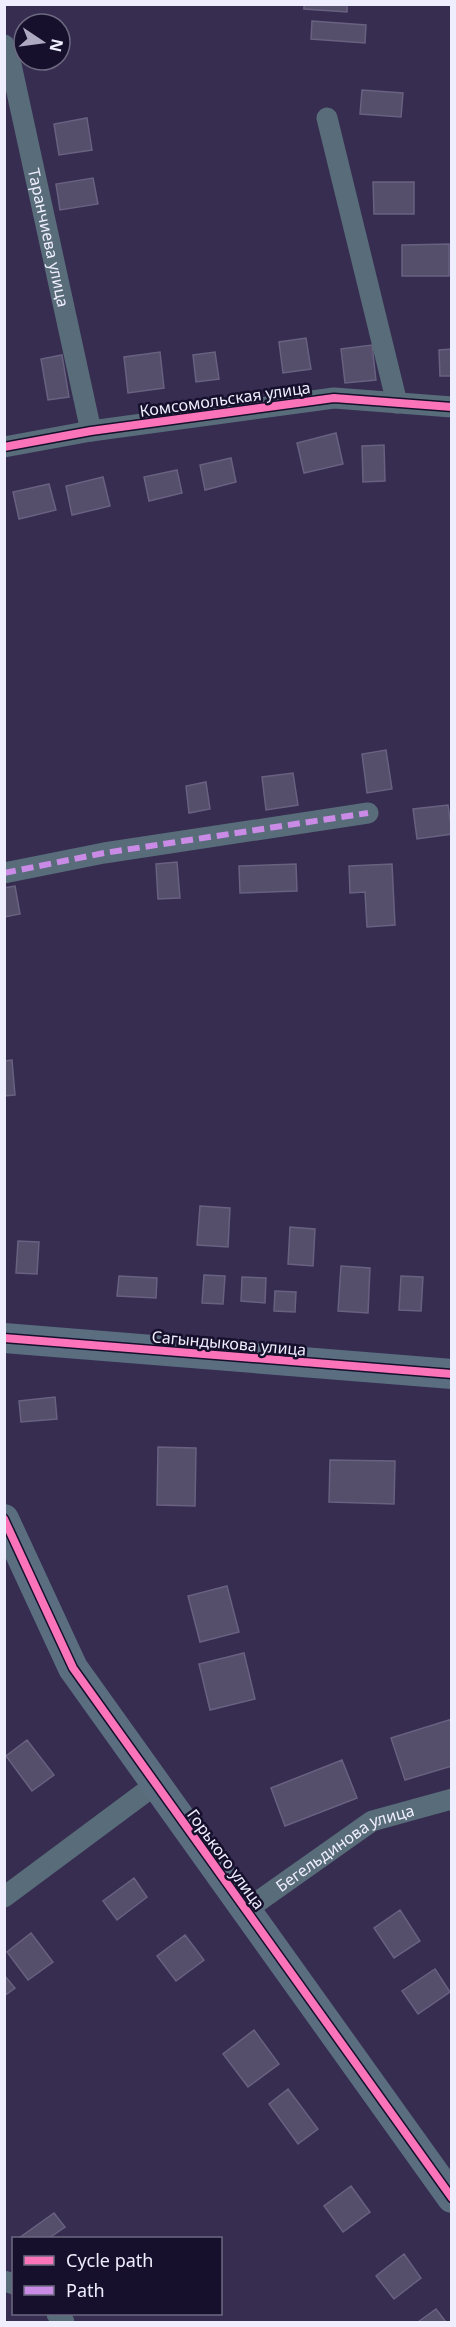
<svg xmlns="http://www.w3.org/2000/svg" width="456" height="2327" font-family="'Noto Sans',sans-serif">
<rect width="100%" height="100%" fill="#362d50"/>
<path fill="#554f6c" stroke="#68617f" stroke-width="1.5" d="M304,4H347V12L304,9Z
M312,21L366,25L365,43L311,39Z
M60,26L66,53L60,54Z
M362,90L403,93L401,117L360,114Z
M87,118L92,150L59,155L54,124Z
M93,178L98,204L60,210L56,184Z
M373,182H414V214H374Z
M449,244V276H402V245Z
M306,338L311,369L283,373L279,342Z
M372,345L376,380L345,383L341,349Z
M452,349V376H440L439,350Z
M160,352L164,388L128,393L124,357Z
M215,352L219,379L196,382L193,355Z
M62,355L69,397L48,400L41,359Z
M336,433L343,464L304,473L297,443Z
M384,445L385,481L363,482L362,446Z
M231,458L236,482L205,490L200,465Z
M177,470L182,493L149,501L144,477Z
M103,477L110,506L72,515L66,486Z
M49,484L56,510L19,519L13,492Z
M386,750L392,789L367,793L362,754Z
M293,773L298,805L266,810L262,777Z
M206,782L210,809L189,813L186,786Z
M448,805L452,834L417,839L413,809Z
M177,862L180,898L158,899L156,864Z
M296,864L297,891L240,893L239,866Z
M392,864L395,925L367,927L365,892L350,893L349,866Z
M15,886L20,914L4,917V888Z
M12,1060L15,1095L4,1096V1061Z
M200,1206L230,1208L228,1247L197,1245Z
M290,1227L315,1229L313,1266L288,1264Z
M18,1241L39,1242L37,1274L16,1273Z
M341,1266L370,1268L368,1313L338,1311Z
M204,1275L225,1276L223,1304L202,1303Z
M119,1276L157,1278L156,1298L117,1296Z
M401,1276L423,1277L421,1311L399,1310Z
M242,1277L266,1278L265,1303L241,1301Z
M275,1291L296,1292L295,1312L274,1311Z
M55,1397L57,1419L21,1422L19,1401Z
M158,1447L196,1448L195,1506L157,1505Z
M330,1460L395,1461L394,1504L329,1502Z
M227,1586L239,1632L200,1642L188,1596Z
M244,1653L255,1699L210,1710L199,1664Z
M452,1719V1766L405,1780L391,1738Z
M27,1740L54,1775L32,1791L6,1756Z
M342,1760L357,1798L285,1826L271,1788Z
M134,1878L147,1897L117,1920L103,1901Z
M400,1910L420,1941L394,1958L374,1928Z
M31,1933L53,1962L28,1980L7,1952Z
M185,1935L204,1960L176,1981L157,1956Z
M435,1969L450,1992L418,2014L402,1991Z
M4,1975L15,1988L4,1996Z
M254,2030L279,2064L248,2087L223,2054Z
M288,2089L318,2129L298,2144L269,2104Z
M351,2186L370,2212L343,2232L324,2206Z
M54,2213L65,2227L49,2238H19Z
M404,2254L421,2278L394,2299L376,2276Z
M436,2309L446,2322H418Z"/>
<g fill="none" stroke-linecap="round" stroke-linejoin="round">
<g stroke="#596c7a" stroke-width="21">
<path id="s1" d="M4,45L10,60L91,431"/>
<path d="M327,118L397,403"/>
<path d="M4,447L91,431L334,398L452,407"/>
<path d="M4,873L104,853L368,813"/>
<path d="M4,1897L156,1784"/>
<path id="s2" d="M246,1910L372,1821L452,1799"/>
<path d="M4,2281L14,2284"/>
<path d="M57,2314L64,2322"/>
</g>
<path stroke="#5a6e80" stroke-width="30" d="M4,1338L452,1374
M4,1519L73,1668L452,2198"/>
<path stroke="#ca8be6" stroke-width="6" stroke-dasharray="12 6" stroke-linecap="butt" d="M4,873L104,853L368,813"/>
<g stroke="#16102c" stroke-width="11">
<path id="cycleway" d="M4,447L91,431L334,398L452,407
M4,1338L452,1374
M4,1519L73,1668L452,2198"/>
</g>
<use href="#cycleway" stroke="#fb73b8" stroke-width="8"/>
</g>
<g text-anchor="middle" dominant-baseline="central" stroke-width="5" stroke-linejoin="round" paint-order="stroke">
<g font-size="16" fill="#efeefe" stroke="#16102c">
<text stroke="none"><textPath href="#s1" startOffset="198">Таранчиева улица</textPath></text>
<text transform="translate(225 399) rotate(-8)">Комсомольская улица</text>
<text transform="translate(229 1343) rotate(5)">Сагындыкова улица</text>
<text stroke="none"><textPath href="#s2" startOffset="118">Бегельдинова улица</textPath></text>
<text transform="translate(226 1859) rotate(54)">Горького улица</text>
</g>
</g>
<rect width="456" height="2327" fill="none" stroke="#efeefe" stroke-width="12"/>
<rect x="12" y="2237" width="210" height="78" fill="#16102c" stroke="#6d6980" stroke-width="1.5"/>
<rect x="24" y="2256" width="30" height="9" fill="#fb73b8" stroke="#6d6980" stroke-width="1.5"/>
<text x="66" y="2267" font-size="18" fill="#efeefe">Cycle path</text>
<rect x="24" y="2286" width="30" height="9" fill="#ca8be6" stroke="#6d6980" stroke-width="1.5"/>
<text x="66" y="2297" font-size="18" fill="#efeefe">Path</text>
<g transform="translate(42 42) rotate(103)"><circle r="28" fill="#16102c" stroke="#6d6980" stroke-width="1.5"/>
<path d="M0-4.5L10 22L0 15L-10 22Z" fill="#aeaac1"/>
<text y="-9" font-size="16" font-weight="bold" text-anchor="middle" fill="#efeefe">N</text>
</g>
</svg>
